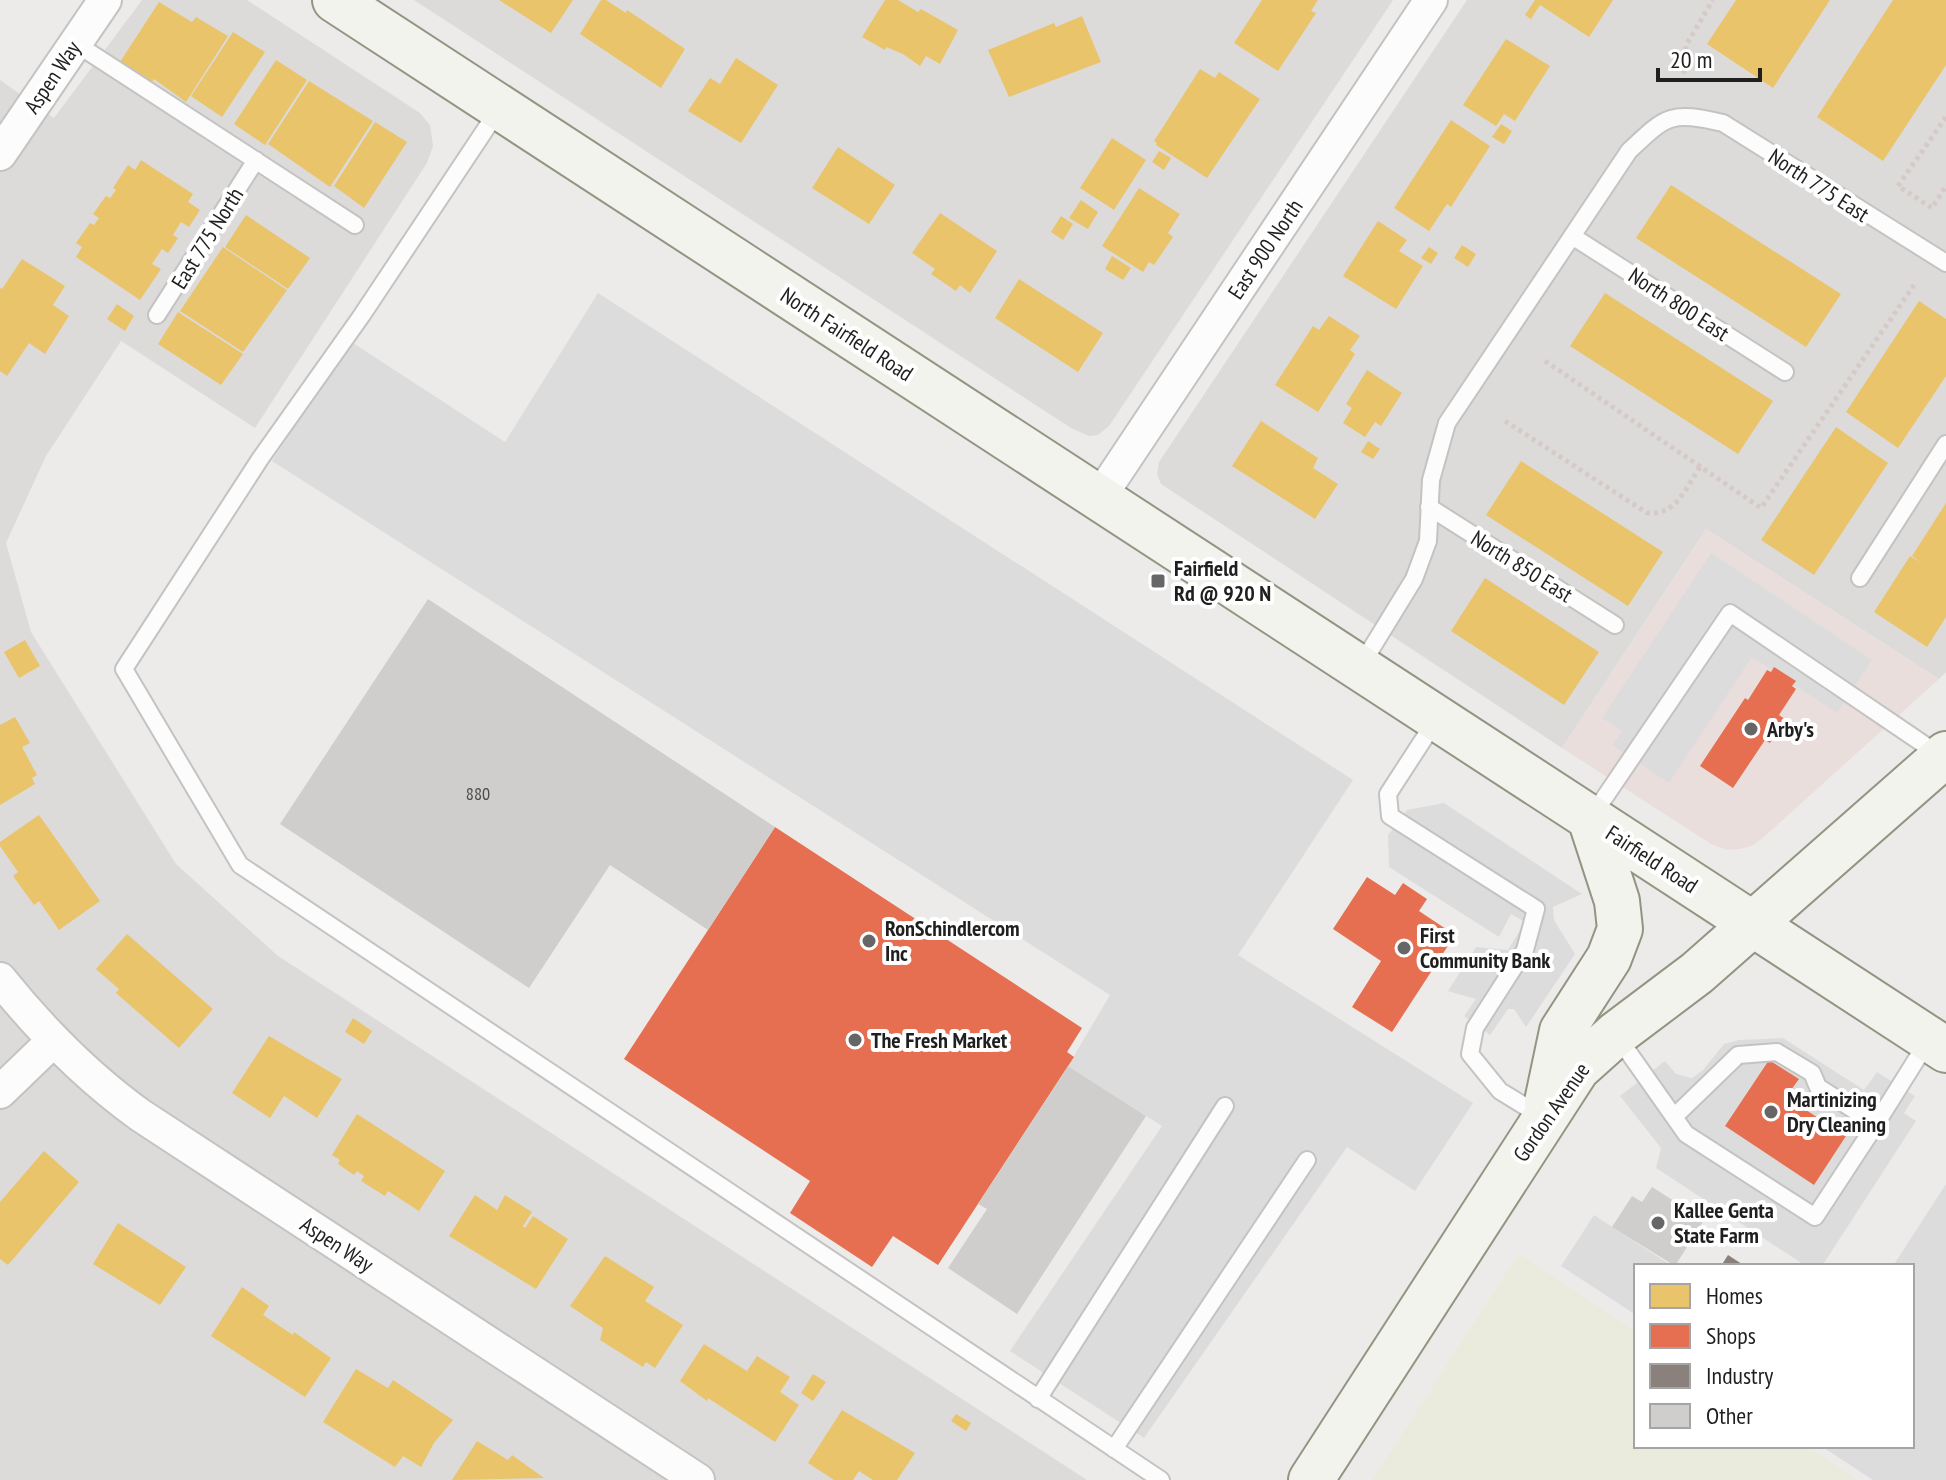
<svg xmlns="http://www.w3.org/2000/svg" width="1946" height="1480" font-family="'PT Sans Narrow',sans-serif">
<rect width="100%" height="100%" fill="#edebe9"/>
<path fill="#dcdbda" d="M142,0H247L420,113L430,125L433,146L427,163L255,428L121,341L46,456L6,543L31,632L176,864L278,956L1087,1480H0V80L54,118Z
M414,0H1393L1109,426L1098,435L1089,436L1071,428Z
M1467,0H1946V672L1939,679L1706,529L1562,748L1161,484L1157,474L1159,462Z"/>
<path fill="#eadedc" d="M1706,529L1939,679L1765,836L1754,845L1740,849L1727,850L1711,844L1562,748Z"/>
<path fill="#ebebdd" d="M1519,1253L1636,1332V1446H1807L1858,1480H1372Z"/>
<path fill="#dddcdc" d="M598,293L1353,780L1238,955L1473,1103L1415,1191L1347,1147L1144,1438L1010,1351L1162,1126L1068,1066L1110,995L272,461L350,341L505,442Z
M1711,553L1872,660L1837,713L1752,657L1669,783L1612,745L1622,731L1602,718Z
M1444,803L1582,894L1553,907L1554,920L1575,954L1526,1027L1514,1009H1508L1490,1035L1464,1016L1476,999L1448,991L1476,947L1508,950L1525,922L1511,914L1499,937L1389,867L1388,835L1407,810Z
M1783,1038L1864,1090L1877,1072L1915,1096L1904,1113L1916,1121L1822,1266H1806L1656,1168L1661,1148L1620,1096L1665,1061L1676,1074L1692,1078L1703,1070L1724,1044L1739,1040Z
M1946,1184V1480H1873L1821,1446H1912V1266H1893Z
M1594,1215L1672,1266H1636V1315L1561,1266Z"/>
<path fill="#e9c46a" d="M499,0H573L551,33Z
M601,0H606L626,13L627,10L685,49L661,88L580,34Z
M885,0H898L918,12L921,9L958,30L940,64L926,56L920,66L903,54L886,47L885,50L862,37Z
M1262,0H1318L1311,11L1316,13L1278,71L1234,43Z
M1535,0H1613L1589,37L1540,5L1531,19L1525,15Z
M1736,0H1830L1773,88L1707,44Z
M1893,0H1946V65L1883,161L1817,117Z
M159,2L192,22L196,17L228,36L186,102L154,79L149,87L118,65Z
M1082,16L1101,62L1009,97L988,50L1054,23L1056,27Z
M233,32L265,52L222,117L191,96Z
M1506,39L1550,66L1515,121L1504,114L1496,126L1463,105Z
M736,58L778,85L741,143L688,111L710,78L720,84Z
M276,60L307,80L265,145L234,124Z
M1200,69L1215,78L1219,72L1260,99L1207,178L1156,145L1157,143L1154,141Z
M309,81L373,121L330,187L268,144Z
M1451,120L1490,146L1451,207L1447,204L1429,231L1394,208Z
M375,122L407,142L364,208L334,186Z
M1501,124L1512,131L1504,144L1492,137Z
M1112,138L1146,160L1114,210L1080,188Z
M838,147L895,185L869,224L812,188Z
M1159,151L1171,158L1164,170L1152,162Z
M141,160L193,194L188,202L200,210L189,227L181,222L173,235L178,238L168,253L162,249L152,264L161,269L140,300L76,257L82,247L76,243L90,223L94,225L99,218L93,214L106,196L110,198L116,190L113,188L128,165L135,170Z
M1671,185L1841,294L1806,347L1636,238Z
M1139,188L1180,214L1168,233L1173,237L1154,265L1149,262L1143,272L1102,246Z
M1081,200L1098,212L1088,229L1069,218Z
M940,213L997,251L970,293L960,285L956,291L931,274L935,269L912,253Z
M246,215L310,258L288,289L225,247Z
M1061,216L1073,224L1063,240L1051,232Z
M1378,221L1407,240L1399,251L1423,266L1396,309L1343,276Z
M1462,245L1476,254L1468,267L1454,258Z
M223,247L287,290L243,352L180,311Z
M1429,247L1438,253L1431,264L1421,258Z
M1112,256L1131,268L1123,280L1105,269Z
M22,259L65,286L53,305L69,316L45,354L29,343L7,376L0,371V288L2,289Z
M1019,279L1103,333L1078,372L995,318Z
M1605,293L1773,401L1738,454L1570,346Z
M1919,301L1946,319V376L1898,448L1846,412Z
M117,304L134,316L125,331L107,319Z
M178,312L243,354L221,385L158,344Z
M1329,316L1360,336L1350,350L1355,354L1318,412L1275,385L1313,326L1319,330Z
M1367,370L1402,393L1381,426L1375,422L1365,437L1343,423L1352,408L1346,404Z
M1261,421L1318,458L1313,468L1338,484L1315,519L1232,466Z
M1836,427L1888,463L1814,575L1761,540Z
M1368,441L1380,449L1373,459L1361,452Z
M1521,461L1663,552L1628,606L1486,515Z
M1946,503V617L1927,647L1874,612L1910,556L1921,563L1912,556Z
M1485,578L1599,652L1564,705L1451,631Z
M25,640L40,666L19,678L4,652Z
M15,717L30,743L22,747L37,775L32,778L35,784L0,805V725Z
M39,815L100,901L59,930L39,901L34,905L13,876L18,872L0,846V842Z
M127,934L213,1009L179,1048L116,993L119,989L96,969Z
M353,1018L372,1031L364,1044L345,1032Z
M269,1036L342,1079L317,1118L284,1096L270,1118L232,1093Z
M357,1114L445,1171L419,1211L388,1191L385,1196L361,1181L364,1176L357,1171L354,1175L338,1164L340,1160L332,1155Z
M44,1151L79,1182L8,1265L0,1259V1202Z
M475,1195L497,1210L505,1195L532,1212L523,1226L525,1228L533,1216L568,1239L536,1289L449,1236Z
M118,1223L186,1267L160,1305L93,1264Z
M605,1256L654,1287L645,1301L683,1325L655,1368L646,1362L643,1367L600,1340L603,1328L570,1306Z
M242,1287L269,1306L263,1315L293,1335L294,1332L331,1358L305,1397L211,1336Z
M704,1344L747,1371L757,1356L790,1377L780,1392L799,1405L775,1442L708,1398L707,1401L680,1381Z
M356,1369L388,1388L393,1380L453,1420L434,1443L421,1467L403,1456L395,1467L323,1422Z
M813,1374L826,1382L813,1401L801,1393Z
M842,1410L915,1453L897,1480H873L859,1471L853,1480H834L808,1463Z
M956,1414L971,1423L966,1431L951,1421Z
M477,1441L508,1460L512,1455L544,1478L452,1480Z"/>
<path fill="#e76f51" d="M1774,667L1796,681L1792,686L1796,689L1779,715L1785,719L1770,743L1765,740L1733,788L1700,766L1745,698L1748,700L1767,670L1771,672Z
M775,827L1082,1028L1067,1052L1074,1057L938,1265L893,1236L872,1267L790,1213L810,1181L624,1059Z
M1367,877L1395,895L1403,883L1427,899L1419,911L1455,935L1392,1032L1352,1007L1381,961L1333,929Z
M1769,1060L1799,1079L1786,1097L1846,1136L1814,1185L1725,1126Z"/>
<path fill="#8a817c" d="M1728,1255L1745,1266H1721Z"/>
<path fill="#d0cecc" d="M428,599L775,827L708,930L610,865L529,988L280,824Z
M1068,1066L1146,1116L1017,1314L948,1268L987,1209L978,1204Z
M1652,1187L1704,1220L1675,1266L1612,1227L1632,1196L1642,1202Z"/>
<g fill="none" stroke-linecap="round" stroke-linejoin="round">
<g stroke="#c4c3c2" stroke-width="20">
<path id="service" d="M75,43L355,225
M499,109L362,315L260,459L124,669L240,865L1161,1480
M1572,236L1785,372
M157,315L256,160
M1429,507L1615,625
M1860,578L1946,444
M1360,667L1414,579L1428,541L1431,480L1447,423L1629,151C1667,115 1670,111 1723,123L1946,263
M1436,720L1388,794L1390,816L1536,909L1525,950L1475,1028L1470,1054L1500,1091L1544,1118
M1592,816L1730,613L1941,756
M1617,1036L1686,1134L1815,1217L1876,1124L1818,1087L1812,1073L1777,1052L1738,1055L1674,1117
M1876,1124L1928,1041
M1038,1399L1225,1106
M1114,1449L1307,1160"/>
</g>
<g stroke="#c4c3c2" stroke-width="36">
<path id="minor" d="M0,154L105,0
M1099,498L1431,0
M0,979C41,1030 86,1076 140,1115L698,1480
M0,1092L54,1040"/>
</g>
<g stroke="#939583" stroke-width="48">
<path id="secondary" d="M335,0L1946,1050
M1547,1102L1562,1031L1609,958L1620,929L1617,901L1590,818
M1311,1480L1577,1069L1616,1034L1697,973L1946,754"/>
</g>
<path stroke="#d6cac8" stroke-width="5" stroke-dasharray="4 4" stroke-linecap="butt" d="M1683,82L1686,45L1713,0
M1946,117L1898,186L1932,208L1946,186
M1545,361L1761,508L1914,285
M1505,421L1647,513C1677,515 1684,490 1700,467"/>
<use href="#service" stroke="#fcfcfc" stroke-width="16"/>
<use href="#minor" stroke="#fcfcfc" stroke-width="32"/>
<use href="#secondary" stroke="#f2f3ec" stroke-width="44"/>
</g>
<g fill="#676666" stroke="#fff" stroke-width="3">
<rect x="1150" y="573" width="16" height="16" rx="4"/>
<circle cx="1751" cy="729" r="8"/>
<circle cx="869" cy="941" r="8"/>
<circle cx="1404" cy="948" r="8"/>
<circle cx="855" cy="1040" r="8"/>
<circle cx="1771" cy="1112" r="8"/>
<circle cx="1658" cy="1223" r="8"/>
</g>
<g text-anchor="middle" dominant-baseline="central" stroke-width="8" stroke-linejoin="round" paint-order="stroke">
<g font-size="18" fill="#4b4b4a">
<text x="478" y="793">880</text>
</g>
<g font-size="22" fill="#1f1f1f" stroke="#fff">
<text transform="translate(52 77) rotate(-56)">Aspen Way</text>
<text transform="translate(1819 185) rotate(33)">North 775 East</text>
<text transform="translate(207 238) rotate(-58)">East 775 North</text>
<text transform="translate(1265 249) rotate(-56)">East 900 North</text>
<text transform="translate(1679 304) rotate(33)">North 800 East</text>
<text transform="translate(847 334) rotate(33)">North Fairfield Road</text>
<text transform="translate(1522 566) rotate(32)">North 850 East</text>
<text transform="translate(1652 859) rotate(33)">Fairfield Road</text>
<text transform="translate(1551 1112) rotate(-55)">Gordon Avenue</text>
<text transform="translate(337 1244) rotate(33)">Aspen Way</text>
</g>
<g font-size="22" font-weight="bold" fill="#1f1f1f" stroke="#fff" text-anchor="start">
<text x="1174" y="568">Fairfield<tspan x="1174" dy="25">Rd @ 920 N</tspan></text>
<text x="1767" y="729">Arby's</text>
<text x="885" y="928">RonSchindlercom<tspan x="885" dy="25">Inc</tspan></text>
<text x="1420" y="935">First<tspan x="1420" dy="25">Community Bank</tspan></text>
<text x="871" y="1040">The Fresh Market</text>
<text x="1787" y="1099">Martinizing<tspan x="1787" dy="25">Dry Cleaning</tspan></text>
<text x="1674" y="1210">Kallee Genta<tspan x="1674" dy="25">State Farm</tspan></text>
</g>
</g>
<rect x="1634" y="1264" width="280" height="184" fill="#ffffff" stroke="#a5a5a5" stroke-width="2"/>
<rect x="1650" y="1284" width="40" height="24" fill="#e9c46a" stroke="#a5a5a5" stroke-width="2"/>
<text x="1706" y="1304" font-size="24" fill="#1f1f1f">Homes</text>
<rect x="1650" y="1324" width="40" height="24" fill="#e76f51" stroke="#a5a5a5" stroke-width="2"/>
<text x="1706" y="1344" font-size="24" fill="#1f1f1f">Shops</text>
<rect x="1650" y="1364" width="40" height="24" fill="#8a817c" stroke="#a5a5a5" stroke-width="2"/>
<text x="1706" y="1384" font-size="24" fill="#1f1f1f">Industry</text>
<rect x="1650" y="1404" width="40" height="24" fill="#d0cecc" stroke="#a5a5a5" stroke-width="2"/>
<text x="1706" y="1424" font-size="24" fill="#1f1f1f">Other</text>
<path d="M1658 68v12h102v-12" fill="none" stroke="#1f1f1f" stroke-width="4"/>
<text x="1670" y="68" font-size="24" fill="#1f1f1f" stroke="#ffffff" stroke-width="6" paint-order="stroke">20 m</text>
</svg>
